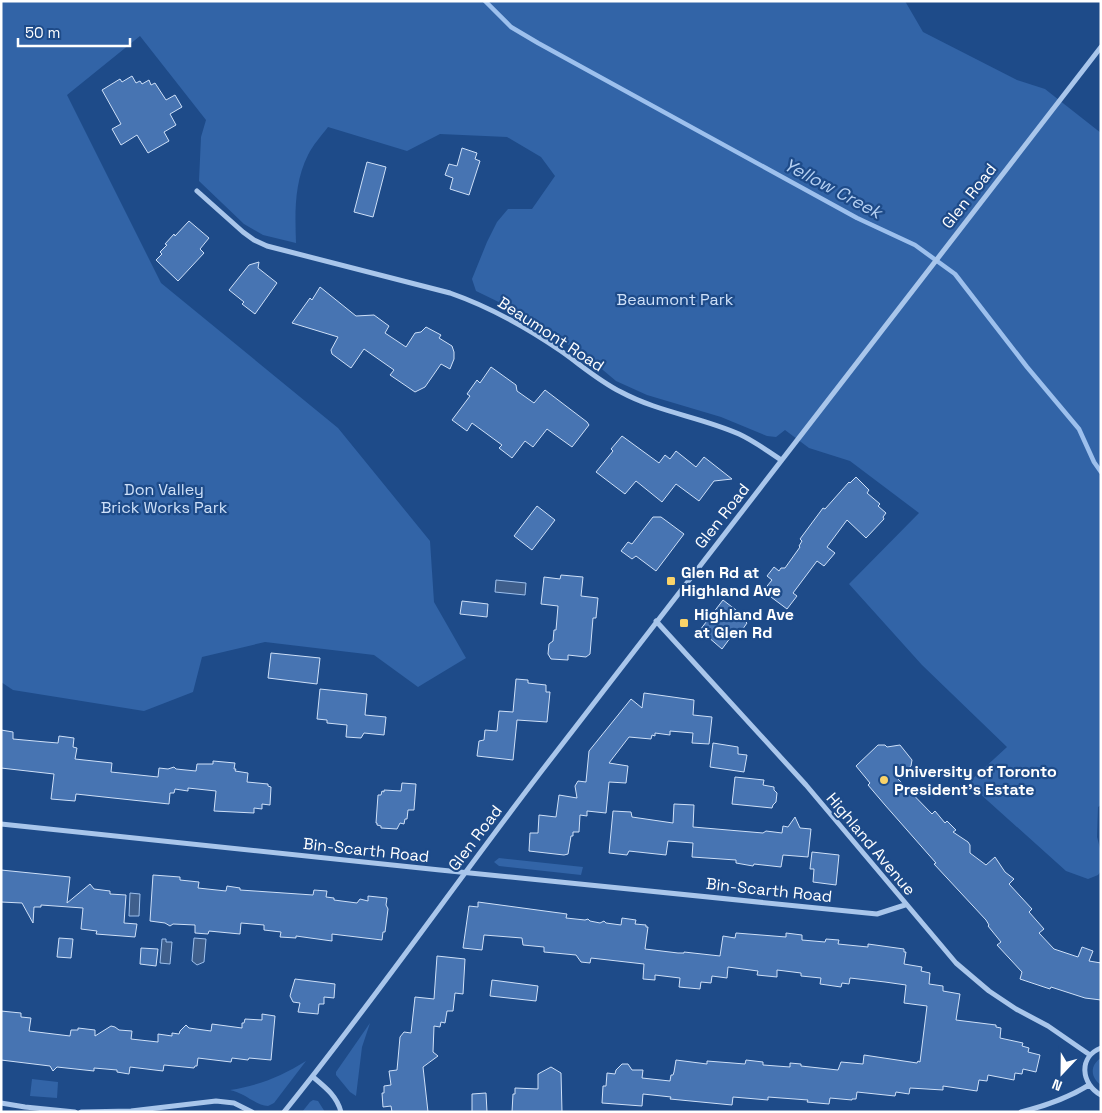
<svg xmlns="http://www.w3.org/2000/svg" width="1102" height="1113" font-family="'Space Grotesk',sans-serif">
<rect width="100%" height="100%" fill="#1e4b89"/>
<path fill="#3264a7" d="M1,1H905L923,32L1017,80L1045,89L1101,133V805L1098,807L1097,837L1101,852V871L1098,875L1088,879L1066,871L968,783L1007,747L922,665L849,584L919,513L850,461L809,448L785,430L776,437L767,436L721,417L647,395L616,381L597,365L537,323L507,306L476,291L472,279L487,242L497,222L508,209H532L555,176L541,157L507,137L440,134L407,151L328,127C321,136 313,145 308,155C294,183 295,213 296,243L263,235L244,224L199,181L201,137L206,120L140,36L67,95L161,283L338,428L430,541L434,602L466,658L418,687L374,655L265,642L202,657L193,692L144,711L13,690L1,682Z
M499,858L583,867L581,875L499,866L494,862Z
M370,1023L362,1047L356,1096L350,1092L336,1075V1072Z
M1101,1058V1085C1090,1077 1090,1065 1101,1058Z
M306,1061L274,1103L268,1106C255,1105 245,1093 230,1090C258,1086 282,1076 306,1061Z
M32,1079L58,1082L57,1098L30,1096Z
M313,1100L318,1101L325,1112H302L310,1102Z"/>
<path fill="#3f5f8c" stroke="#9dc0ed" d="M496,580L526,583L525,595L495,592Z
M130,893L140,894L139,916H129Z
M194,938L206,939L204,962L197,965L192,961Z
M162,939H166V942H172L170,964L160,963Z"/>
<g fill="none" stroke-linecap="round" stroke-linejoin="round">
<path stroke="#9dc0ed" stroke-width="4.5" d="M485,1L511,27L538,43L857,218L915,245L955,274L1027,367L1079,429L1094,462L1101,472"/>
</g>
<path fill="#4774b2" stroke="#cee0f8" d="M132,76L136,83L140,81L142,84L149,80L151,85L155,83L166,100L175,95L182,107L170,114L176,125L164,132L169,141L148,153L137,135L121,145L112,129L121,124L102,90L120,79L122,82Z
M462,148L477,153L475,159L480,161L469,195L450,189L453,178L445,175L449,164L457,166Z
M367,162L386,167L373,217L354,212Z
M189,221L209,238L200,249L204,253L178,281L156,260L162,254L160,252L167,245L165,244L174,234L175,236Z
M259,262L258,268L277,283L255,314L242,304L244,302L229,290L249,265Z
M320,287L356,316L374,315L389,326L385,333L406,347L415,333L421,332L426,327L441,335L439,338L452,346L454,352V359L450,369L441,364L425,387L415,392L390,375L394,370L364,349L351,368L332,354L331,350L338,337L292,323L310,298L312,300Z
M491,367L516,385L517,391L534,403L545,390L587,422L589,425L572,447L547,429L533,447L525,441L512,458L499,448L502,445L472,423L467,431L452,420L470,396L467,394L477,380L480,383Z
M622,436L659,463L665,455L670,459L676,451L696,467L704,457L732,479L714,481L699,501L676,484L662,502L636,481L625,494L596,472L613,451L611,449Z
M856,477L869,490L867,493L880,504L878,506L886,513L883,517L884,519L866,538L847,520L827,547L835,553L824,566L817,561L793,593L797,596L787,609L763,591L772,580L767,576L774,567L779,571L781,568H785L800,547L799,546L802,541L800,539L823,508L825,509L849,482L850,483Z
M537,506L555,520L532,550L514,536Z
M653,517H661L684,534L656,571L636,556L632,559L621,551L628,542L632,544Z
M561,575L583,577L581,596L598,598L596,618H593L590,654L586,657L568,655V660L551,659L548,654L549,644L553,641L554,630H556L558,606L541,604L544,577L560,579Z
M723,600L745,617L744,620L747,623L740,633L736,630L722,649L700,630Z
M462,601L488,604L487,617L460,614Z
M271,653L320,658L317,684L268,678Z
M516,679L528,680V683L546,685V692H550L547,722L517,720L513,760L477,756L479,741L484,740L485,730L497,731L499,711L513,712Z
M320,689L367,694L365,715L386,717L384,735L364,733L361,738L346,737L347,725L327,723V720L317,719Z
M644,693L694,700L693,715L712,717L709,744L692,743L693,733L670,731V735L655,733V736L652,735L651,739L629,737L609,763L628,766L626,783L609,782L606,813L587,811V816L580,815L579,832H573V836H571L568,854L564,855L529,851L530,833H538L539,815L556,817L559,795L577,798L575,786L578,781L586,782L589,751L631,699L642,708Z
M1,730L13,732V739L46,742L58,743L59,736L74,738L73,747L77,748L75,759L112,763L111,772L158,777L159,768L168,769L174,767L176,769L196,771L197,764H213V761L235,763L234,769H236L235,771L248,773L247,782L268,784V786L271,787L270,805L262,804V809L254,808V813L214,811L216,791L188,788V791L175,789L174,793H170L169,804L76,794L75,801L51,799L54,774L1,768Z
M713,743L738,747V754L747,755L744,772L710,767Z
M878,745H885L887,747L900,745L912,760L911,766L897,778L932,814L935,811L945,823L947,821L956,830L953,832L968,842L970,845V853L986,865L995,857L1005,872L1014,879L1009,884L1032,909L1029,912L1044,929L1039,933L1054,949L1078,957L1082,947L1093,951L1089,961L1101,963V1000L1085,998L1051,987L1050,989L1020,979L1022,972L997,945L1001,942L988,926L989,925L986,920L934,864L936,863L885,805L868,785L870,783L856,766Z
M735,777L764,780L763,785L774,787V790L777,793L776,802L773,805L772,808L732,804Z
M402,783L416,784L414,810H408L407,819H405L404,824L400,823L397,829L381,828V826L377,825V823H376L378,795H381L382,791L384,792V790L401,791Z
M674,804L694,805L693,827L763,833L766,831L782,833L783,826L788,827L795,817L800,828L811,829L808,857L783,855L781,867L754,864L753,866L736,863V860L692,857L693,843L668,841L666,855L629,851L627,855L609,853L613,811L631,812L632,817L673,823Z
M812,852L839,855L836,885L813,882L814,869H810Z
M1,870L70,877L67,903L90,884L94,889L110,891V894L126,895L124,923L137,924L135,937L96,934L97,931L81,929L83,908L41,905V907H34L33,923L22,903L1,902Z
M153,875L180,877V880L199,882L198,888L226,891L227,886L240,888V890L313,895L314,890L327,891L326,897L334,898V900L357,903L360,899L368,901V896L387,898L386,905L388,909L385,932H383L382,940L332,934V941L296,936V938L280,937L281,932L264,930V925L241,923L240,934L209,931L208,934L195,933V925L173,924L170,926L165,923L150,921Z
M478,902L567,914L566,918L585,920L588,919L590,921L600,923L604,921L606,923L621,925L622,918L636,920L635,924L646,925V927H648L645,949L678,953H684V952L720,956L723,936L735,938L736,933L786,937V933L802,935V940L825,942L826,939L839,940L838,944L868,947V944L904,949V952H906L904,964L922,967L921,971L930,973L929,984L943,986V991L960,994L956,1020L996,1025V1027L1001,1028L1000,1038L1023,1043L1022,1046L1029,1048L1028,1052L1040,1055L1036,1072L1023,1069L1022,1074L1015,1073L1014,1080L988,1075L987,1081L979,1080L977,1091L943,1086V1090L910,1088L909,1094L896,1092L895,1096L857,1092L856,1099H852V1100L830,1098L829,1104L807,1102L808,1100L768,1097V1100L733,1097L732,1105L670,1099L671,1097L643,1094L642,1106L602,1103L603,1086H606L607,1073L615,1074L616,1070L622,1064H628L632,1070H643L642,1078L670,1081L671,1075H673L674,1072L676,1060L707,1064V1061L745,1064L746,1060L763,1062V1065L790,1067V1063L801,1064V1066L838,1070L841,1062L863,1064L864,1055L917,1063L918,1061L920,1062L927,1006L904,1003L906,985L885,982L850,978L849,984L842,983L841,987L820,984L821,978L801,976V973L777,970V977L757,975L758,971L728,967L727,978L712,976L711,983L701,982L700,989L679,987L680,978L655,975V980L643,979L644,964L591,958L590,963L581,962L576,955L544,952V947L523,945L522,938L484,935L482,950L463,948L469,906L478,907Z
M59,938L73,939L71,958L57,957Z
M141,948L158,949L156,966L140,964Z
M437,956L465,959L463,994L455,993L453,1011H447L445,1023L441,1022L440,1027L434,1026L433,1052L438,1056L423,1067L428,1112H392L391,1106L383,1107L382,1093H384V1086L391,1085L389,1071L397,1070L400,1037L404,1032L411,1033L415,997L434,999Z
M295,979L335,984L334,998L324,997V1004H319L318,1014L298,1012L300,1003L293,1002L290,996Z
M492,980L538,986L536,1001L490,996Z
M1,1011L21,1013V1017L31,1018L29,1031L70,1036L71,1030H78V1028L95,1030V1036L111,1026L115,1027L119,1030L132,1031L131,1039L158,1042V1034L172,1036V1033L179,1034L180,1031L186,1025L189,1028L211,1031L212,1024L242,1028V1023H244L245,1019L262,1020V1014L275,1016L271,1060L249,1058L248,1060L232,1058L231,1062L198,1058L197,1066H195L194,1068L164,1065L163,1071L130,1067L129,1074L117,1072V1070L94,1068V1071L57,1067L53,1071L50,1066L1,1060Z
M551,1067L561,1073L562,1112H512L513,1094H515V1088L538,1089V1074Z
M486,1093L487,1112H472V1094Z"/>
<g fill="none" stroke-linecap="round" stroke-linejoin="round">
<path stroke="#a9c6eb" stroke-width="5" d="M197,191L243,232L254,240L267,246L450,293C490,307 526,327 561,351C581,365 599,381 621,392C658,412 701,417 739,434C754,441 768,451 781,460
M656,621L806,785L956,963L989,991L1016,1009L1048,1026L1090,1055
M1,824L440,870L877,914L905,905
M1101,1048C1078,1057 1081,1084 1101,1095
M313,1077C325,1087 337,1096 341,1112
M1,1103L25,1107L75,1112
M81,1112L131,1111L216,1101L234,1103L252,1112
M284,1112C373,1002 454,885 540,773C726,530 913,288 1101,47
M1021,1112C1045,1106 1068,1098 1089,1085"/>
</g>
<g fill="#fad369" stroke="#1e4b89" stroke-width="2">
<rect x="666" y="576" width="10" height="10" rx="2.5"/>
<rect x="679" y="618" width="10" height="10" rx="2.5"/>
<circle cx="884" cy="780" r="5"/>
</g>
<g text-anchor="middle" dominant-baseline="central" stroke-width="4.5" stroke-linejoin="round" paint-order="stroke">
<g font-size="16" fill="#fff" stroke="#1e4b89">
<text transform="translate(969 196) rotate(-52)">Glen Road</text>
<text transform="translate(551 334) rotate(33)">Beaumont Road</text>
<text transform="translate(722 516) rotate(-52)">Glen Road</text>
<text transform="translate(475 838) rotate(-53)">Glen Road</text>
<text transform="translate(871 844) rotate(50)">Highland Avenue</text>
<text transform="translate(366 850) rotate(6)">Bin-Scarth Road</text>
<text transform="translate(769 890) rotate(6)">Bin-Scarth Road</text>
</g>
<g font-size="16" fill="#cee0f8" stroke="#1e4b89">
<text x="675" y="299">Beaumont Park</text>
<text x="164" y="489">Don Valley<tspan x="164" dy="18">Brick Works Park</tspan></text>
</g>
<g font-size="16" font-weight="bold" fill="#fff" stroke="#1e4b89" text-anchor="start">
<text x="681" y="572">Glen Rd at<tspan x="681" dy="18">Highland Ave</tspan></text>
<text x="694" y="614">Highland Ave<tspan x="694" dy="18">at Glen Rd</tspan></text>
<text x="894" y="771">University of Toronto<tspan x="894" dy="18">President's Estate</tspan></text>
</g>
<g font-size="18" font-style="italic" fill="#b5d0f2" stroke="#1e4b89">
<text transform="translate(833 188) rotate(28)">Yellow Creek</text>
</g>
</g>
<rect width="1102" height="1113" fill="none" stroke="#ffffff" stroke-width="5"/>
<g transform="translate(1062 1073) rotate(202)" stroke="#1e4b89" stroke-width="4" paint-order="stroke">
<path d="M0-4L9 19L0 12L-9 19Z" fill="#ffffff"/>
<text y="-8" font-size="14" font-weight="bold" text-anchor="middle" fill="#ffffff">N</text>
</g>
<path d="M18 38v8h112v-8" fill="none" stroke="#ffffff" stroke-width="2.5"/>
<text x="25" y="38" font-size="15" fill="#ffffff" stroke="#1e4b89" stroke-width="4" paint-order="stroke">50 m</text>
</svg>
